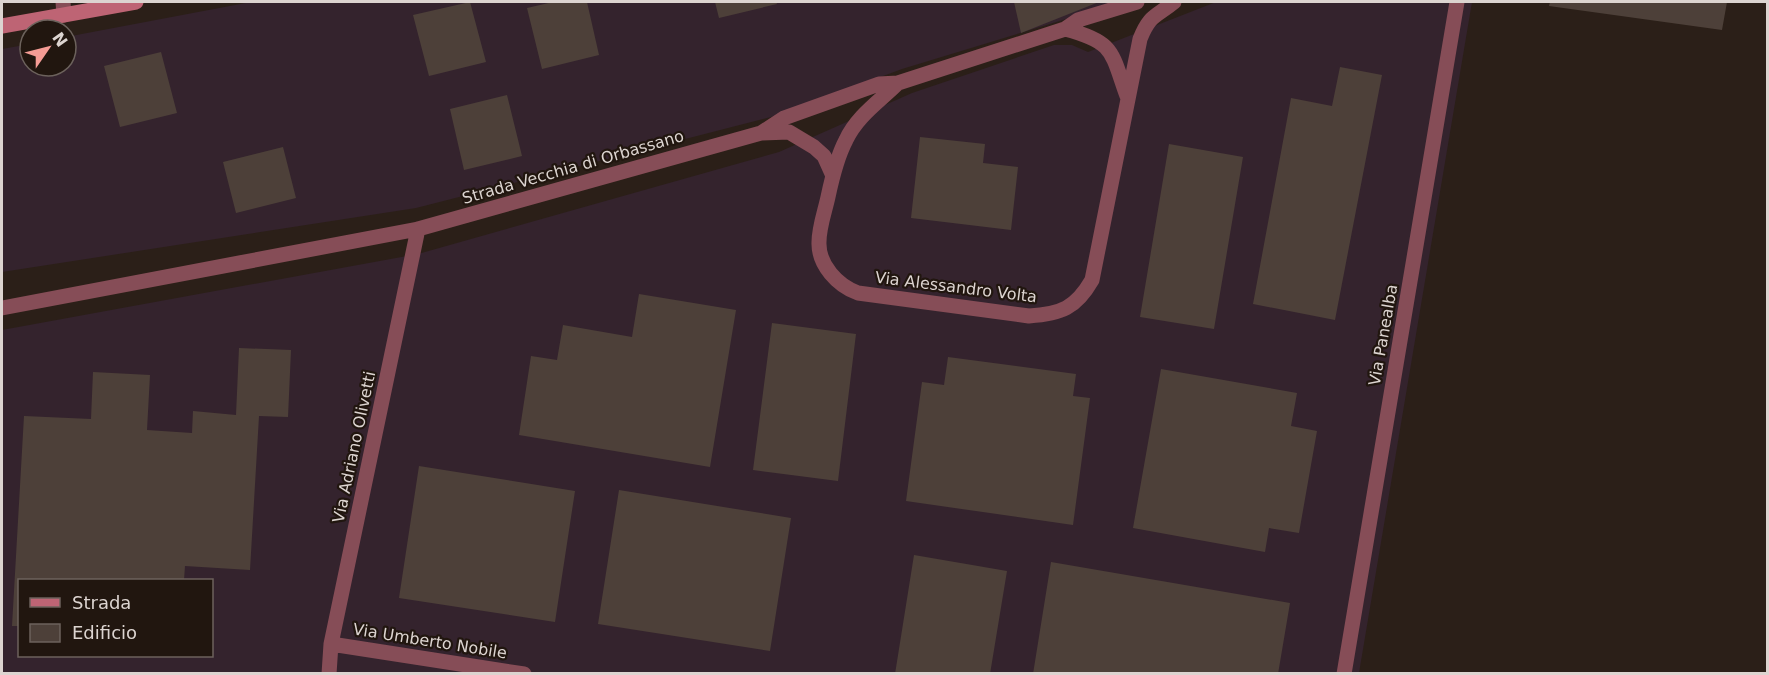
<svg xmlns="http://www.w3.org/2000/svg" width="1769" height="675" font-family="'DejaVu Sans',sans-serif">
<rect width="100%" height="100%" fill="#2b1f18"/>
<path fill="#34232d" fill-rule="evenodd" d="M251,2H1122L902,69L775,116L416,208L2,272V49L30,44V66H66V37Z
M1216,2H1472L1359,673L2,674V330L418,254L779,152L912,93L1054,45H1072L1088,52ZM20,580H212V656H20Z"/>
<path fill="#4d4039" d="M470,2L486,62L429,76L413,15Z
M553,2H587L599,55L542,69L527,8Z
M715,2H776L777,4L719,18Z
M1014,2H1099L1021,33Z
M1550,2H1727L1722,30L1549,6Z
M161,52L177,113L120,127L104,66Z
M1340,67L1382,75L1335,320L1253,304L1291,98L1332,106Z
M507,95L522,156L464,170L450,109Z
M920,137L985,144L983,163L1018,167L1011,230L911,218Z
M1169,144L1243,157L1214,329L1140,317Z
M283,147L296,198L236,213L223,162Z
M639,294L736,310L710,467L519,435L531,356L557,360L563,325L632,337Z
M772,323L856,334L838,481L753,470Z
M239,348L291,350L288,417L259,416L250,570L185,566L184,580H20V626H12L24,416L91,419L93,372L150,375L147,430L192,433L193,411L236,415Z
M948,357L1076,374L1073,396L1090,398L1073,525L906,501L922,382L944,385Z
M1161,369L1297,393L1291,426L1317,431L1299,533L1269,528L1265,552L1133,528Z
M419,466L575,491L555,622L399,598Z
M619,490L791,518L770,651L598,624Z
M914,555L1007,571L990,674H895Z
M1051,562L1290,603L1278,674H1033Z"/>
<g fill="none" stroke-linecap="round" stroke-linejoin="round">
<path stroke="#864d57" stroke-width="15" d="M63,2L64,15
M1065,29C1115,42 1111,52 1127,96
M898,83C880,101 857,116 846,140C837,157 832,178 828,197C825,211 819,227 819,242C818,265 838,286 858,293L1029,316C1061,314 1076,308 1092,280L1140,39C1150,14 1156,17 1174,2
M761,133L789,132L814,147L824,156L833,176
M2,308L418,229L761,133L784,118L879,84L898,83L1065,29L1078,20L1137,2
M331,644L524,674
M329,674L331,644L418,229
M1344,674L1457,2"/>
<path stroke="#be6474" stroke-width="15" d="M2,26L136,2"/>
</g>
<g text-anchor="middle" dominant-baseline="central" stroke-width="4.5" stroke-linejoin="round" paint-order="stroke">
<g font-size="16" fill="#dcd4d0" stroke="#21160f">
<text transform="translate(573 167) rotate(-16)">Strada Vecchia di Orbassano</text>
<text transform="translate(956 287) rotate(7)">Via Alessandro Volta</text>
<text transform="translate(1383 335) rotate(-80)">Via Panealba</text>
<text transform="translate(354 447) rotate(-78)">Via Adriano Olivetti</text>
<text transform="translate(430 641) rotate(9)">Via Umberto Nobile</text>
</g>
</g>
<rect width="1769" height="675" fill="none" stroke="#dcd4d0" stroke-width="6"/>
<rect x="18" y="579" width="195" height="78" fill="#21160f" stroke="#6c625c" stroke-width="1.5"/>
<rect x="30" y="598" width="30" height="9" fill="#be6474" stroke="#6c625c" stroke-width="1.5"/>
<text x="72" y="609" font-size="18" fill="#dcd4d0">Strada</text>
<rect x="30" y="624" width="30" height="18" fill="#4d4039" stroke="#6c625c" stroke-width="1.5"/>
<text x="72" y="639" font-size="18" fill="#dcd4d0">Edificio</text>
<g transform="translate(48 48) rotate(55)"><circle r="28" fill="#21160f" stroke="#6c625c" stroke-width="1.5"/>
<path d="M0-4.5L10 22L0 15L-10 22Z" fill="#f59c95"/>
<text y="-9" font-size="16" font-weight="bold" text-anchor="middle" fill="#dcd4d0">N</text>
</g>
</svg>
